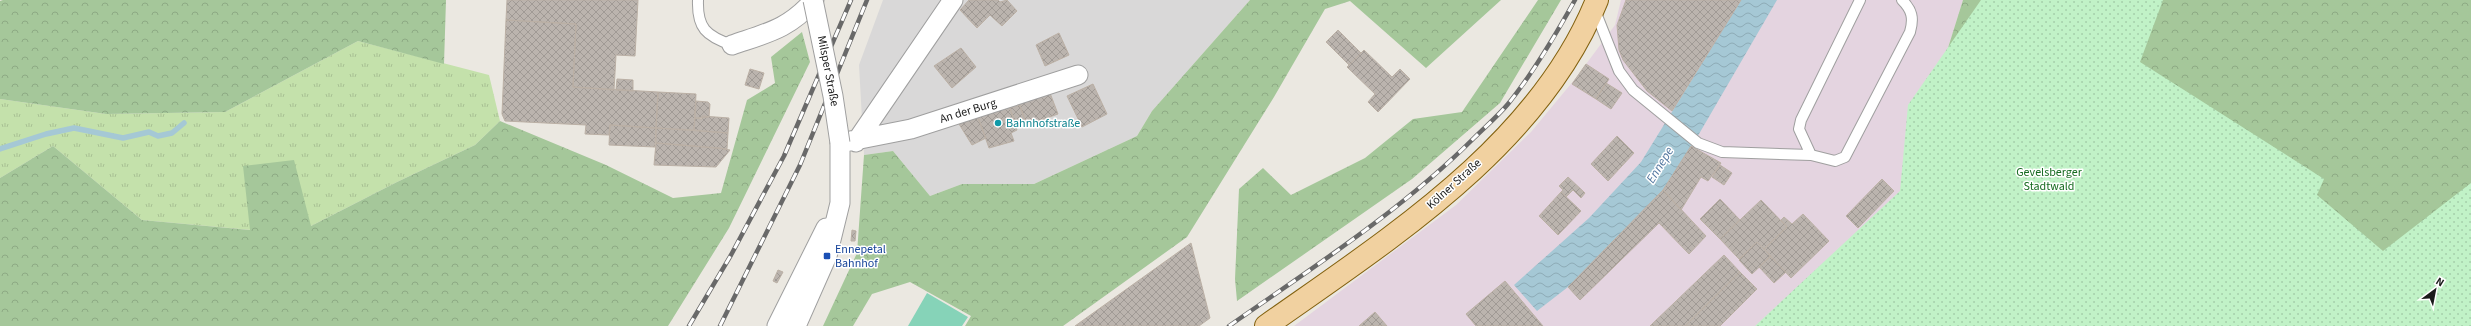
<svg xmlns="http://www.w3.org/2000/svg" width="2471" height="326" font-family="'Source Sans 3',sans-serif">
<defs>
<pattern id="grass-tufts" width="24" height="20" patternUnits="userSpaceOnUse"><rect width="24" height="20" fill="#c4e1ab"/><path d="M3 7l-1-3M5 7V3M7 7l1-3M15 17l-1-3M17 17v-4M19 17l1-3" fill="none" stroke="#a8c093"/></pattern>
<pattern id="forest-crowns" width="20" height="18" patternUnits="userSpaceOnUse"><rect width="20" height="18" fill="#a5c79a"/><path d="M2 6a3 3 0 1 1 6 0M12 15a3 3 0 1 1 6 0" fill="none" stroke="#8daa84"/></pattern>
<pattern id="park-dots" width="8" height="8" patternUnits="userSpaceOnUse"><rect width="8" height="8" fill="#c1f2c7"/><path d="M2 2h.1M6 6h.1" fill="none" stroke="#a5cfaa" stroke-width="1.8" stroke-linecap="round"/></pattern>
<pattern id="water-waves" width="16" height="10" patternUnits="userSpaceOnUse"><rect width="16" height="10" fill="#a5c8d5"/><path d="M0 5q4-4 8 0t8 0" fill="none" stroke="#8dabb6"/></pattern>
<pattern id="building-cross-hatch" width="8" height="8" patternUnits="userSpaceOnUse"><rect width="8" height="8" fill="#bbb4ae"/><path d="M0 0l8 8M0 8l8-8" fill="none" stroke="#a09a95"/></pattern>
</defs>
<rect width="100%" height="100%" fill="#ebe8e1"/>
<path fill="#d9d8d8" d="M883,0H1250L1152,111L1137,136L1034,184H962L930,196L893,151L864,155L859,65Z"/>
<path fill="#e4d4e0" d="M1621,0H1963L1900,201L1775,326H1294L1456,205L1531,132L1575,79L1615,25Z"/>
<path fill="url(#grass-tufts)" d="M358,41L489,75L500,121L475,145L397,182L311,226L251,230L142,220L53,146L0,178V99L106,114L225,112Z"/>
<path fill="url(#forest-crowns)" d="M3,0H446L444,64L358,41L225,112L106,114L0,99V1Z
M1250,0H1501L1426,68L1350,1L1325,9L1274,97L1187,237L1063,326H965L971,316L910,282L872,294L853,326H823L857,253L864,155L893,151L930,196L962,184H1034L1137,136L1152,111Z
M1538,0H1561L1500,103L1412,179L1237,301L1235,279L1239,189L1263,168L1291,195L1365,158L1413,119L1462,112Z
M1963,0H2471V326H1775L1900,201Z
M802,32L810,62L729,228L668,326H0V178L53,146L142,220L250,230L243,166L294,160L311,226L397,182L475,145L500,121L606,165L673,198L721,193L747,100L775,83L771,57Z"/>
<path fill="url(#park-dots)" d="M1981,0H2163L2140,62L2324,179L2317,195L2383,251L2471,183V326H1755L1900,191L1908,105Z"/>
<path fill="#86d3b8" d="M927,293L968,317L962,326H908Z"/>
<path fill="url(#water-waves)" d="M1741,0H1777L1699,134L1663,190L1568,287L1537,311L1514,285L1589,218L1641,162Z"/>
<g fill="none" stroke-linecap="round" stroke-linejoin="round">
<path stroke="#a5c8d5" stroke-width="5.5" d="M0,149L46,134L74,128L123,138L149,132L158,136L172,133L184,123"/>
</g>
<path fill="url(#building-cross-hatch)" stroke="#bbb0a5" d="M507,0H638L635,56L616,55L614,90L573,87L576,24L506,20Z
M969,0H998L1000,2L1007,0L1017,11L1002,26L990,15L977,28L960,10Z
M1626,0H1741L1672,111L1647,91L1623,60L1619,50L1617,25Z
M506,20L576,24L573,87L658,92L656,128L610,125L609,135L585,134L586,125L505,121L502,114Z
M1338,30L1361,53L1349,65L1326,42Z
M1059,33L1069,55L1045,66L1036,45Z
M961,48L976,67L952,88L934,66Z
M1364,50L1392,77L1400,69L1410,79L1378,112L1368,102L1375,94L1347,67Z
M1586,64L1609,79L1596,99L1572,84Z
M750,69L764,73L759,89L745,85Z
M617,79L633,80V91L616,90Z
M1606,83L1622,93L1611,109L1596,99Z
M1093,84L1107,114L1082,127L1067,96Z
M658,92L696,94L694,130L656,128Z
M1050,93L1058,114L1027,125L1019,104Z
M696,101L708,102L710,104L709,117L695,118Z
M1020,105L1025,121L1017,128L1010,108Z
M1009,106L1017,130L1011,133L1014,141L989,148L978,117Z
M702,116L729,118L728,133L694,130L695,118L702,119Z
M978,118L986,138L972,145L959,124Z
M610,125L656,128L655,147L609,145Z
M656,128L728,133L727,149L656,143Z
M1617,136L1634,153L1608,181L1591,164Z
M656,143L719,148L730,150L716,167L654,165Z
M1691,146L1721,163L1708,181L1701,177L1681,210L1663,190Z
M1720,165L1732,173L1724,185L1712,177Z
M1568,177L1585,193L1581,198L1573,190L1566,197L1561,192L1563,190L1559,186Z
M1882,179L1894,191L1858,228L1846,216Z
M1663,190L1706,236L1689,254L1659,223L1580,300L1568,287Z
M1561,192L1581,211L1558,235L1539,216Z
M1720,199L1740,220L1720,239L1700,219Z
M1761,200L1787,227L1764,249L1757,242L1739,259L1720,239Z
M1803,214L1829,241L1791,278L1764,249L1787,227L1781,220L1784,217L1792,224Z
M852,230L856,231L855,241H851Z
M1757,242L1771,256L1752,274L1739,260Z
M1191,243L1210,318L1199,326H1075Z
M1724,255L1740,272L1685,326H1650Z
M1770,256L1786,272L1774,283L1759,267Z
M778,270L783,272L777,283L773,281Z
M1740,272L1757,289L1720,326H1685Z
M1505,281L1543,326H1476L1466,314Z
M1375,312L1387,326H1359Z"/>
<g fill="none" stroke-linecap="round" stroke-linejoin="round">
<g stroke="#9f9f9f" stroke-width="12">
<path id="lane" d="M698,0C697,28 706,36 732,45
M1594,8L1619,71L1633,90L1698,143L1722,152L1811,155L1835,161L1845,157L1910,32C1914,18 1912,10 1902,0
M1811,155L1799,129L1801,120L1860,0"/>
</g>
<g stroke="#9f9f9f" stroke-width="21">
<path id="street" d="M732,45C767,33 789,29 814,0
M856,142L953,0
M777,326L826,228
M796,326L827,256L840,203V143L911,129L1078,75"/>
</g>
<g stroke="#82610f" stroke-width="24">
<path id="primary" d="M1266,326C1389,239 1539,145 1597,0"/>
</g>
<use href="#lane" stroke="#fff" stroke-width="10"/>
<use href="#street" stroke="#fff" stroke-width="19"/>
<use href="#primary" stroke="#f1d1a0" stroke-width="22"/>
<g stroke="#696969" stroke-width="4.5">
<path id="rail" d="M689,326L731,255L784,156L851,0
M720,326L800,165L867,0
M1229,326C1312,268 1401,211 1474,138C1485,127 1498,116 1508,104C1534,72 1555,36 1575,0"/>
</g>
<use href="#rail" stroke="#fff" stroke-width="3" stroke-dasharray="9" stroke-linecap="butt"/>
<g stroke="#9f9f9f" stroke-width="21" stroke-linecap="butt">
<path id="street-bridge" d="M813,0L833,96L840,143"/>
</g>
<use href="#street-bridge" stroke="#fff" stroke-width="19"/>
</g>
<circle fill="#0f9aa8" stroke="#fff" stroke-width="1.5" cx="998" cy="123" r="4"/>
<rect fill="#1a4fb4" stroke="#fff" stroke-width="1.5" x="823" y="252" width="8" height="8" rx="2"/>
<g text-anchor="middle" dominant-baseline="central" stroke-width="3" stroke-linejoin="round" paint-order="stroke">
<g font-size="12" fill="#1b1b1b" stroke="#fff">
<text transform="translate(828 71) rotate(79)">Milsper Straße</text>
<text transform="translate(968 111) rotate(-17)">An der Burg</text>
<text transform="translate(1454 184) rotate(-42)">Kölner Straße</text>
</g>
<g font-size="12" fill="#0d838f" stroke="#fff" text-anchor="start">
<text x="1006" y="123">Bahnhofstraße</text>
</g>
<g font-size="12" fill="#166b20" stroke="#fff">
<text x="2049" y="172">Gevelsberger<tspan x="2049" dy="14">Stadtwald</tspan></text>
</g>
<g font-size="12" fill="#164399" stroke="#fff" text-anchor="start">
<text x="835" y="249">Ennepetal<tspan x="835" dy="14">Bahnhof</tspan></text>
</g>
<g font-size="13" font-style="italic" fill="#52769f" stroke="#fff">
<text transform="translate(1660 165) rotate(-58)">Ennepe</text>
</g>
</g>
<g transform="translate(2435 290) rotate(32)" stroke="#ffffff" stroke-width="3" paint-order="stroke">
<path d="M0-3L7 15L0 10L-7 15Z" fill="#1b1b1b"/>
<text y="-6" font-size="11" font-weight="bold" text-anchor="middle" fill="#1b1b1b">N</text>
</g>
</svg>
